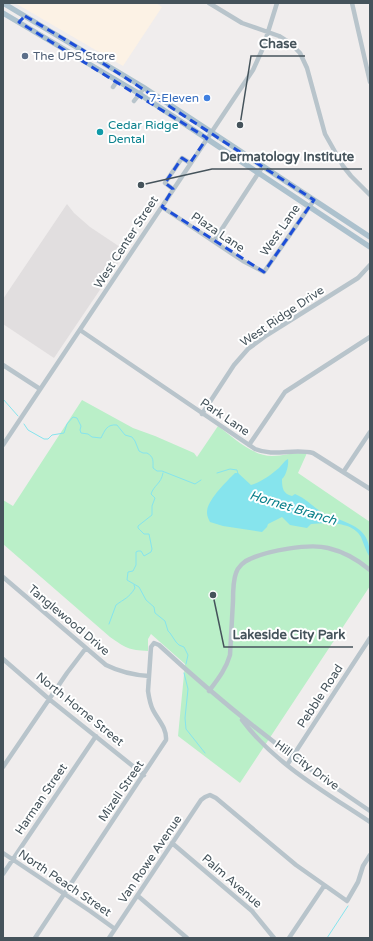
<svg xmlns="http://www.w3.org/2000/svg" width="373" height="941" font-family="'Varela Round',sans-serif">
<rect width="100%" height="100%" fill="#f0eded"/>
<path fill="#fcf2e5" d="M15,3H156L162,7L123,66Z"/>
<path fill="#e1dedf" d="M67,204L74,213L90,227L126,251L54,358L3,324V299Z"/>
<path fill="#baefc8" d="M82,400L133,428L155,436L194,453L197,457L218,426C233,437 252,456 272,456C284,456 295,452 307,453L298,473L370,522V586L240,783L178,736L185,664L151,634L148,639V651C128,650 126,648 110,637L3,544V500L13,506Z"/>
<path fill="#86e4ed" d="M288,459C289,465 286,476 282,479C282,488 283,494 292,496L295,494C307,499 313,507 323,513C328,516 333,517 338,519C359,527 370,533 370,557C366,552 364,544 361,537C352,521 327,523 311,524L307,528L290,525L282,517L268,524L267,527L262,532L223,526L210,522C209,520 207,516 207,513C206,501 227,481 235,473H238L251,485C260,483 272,474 279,468C282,465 284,461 288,459Z"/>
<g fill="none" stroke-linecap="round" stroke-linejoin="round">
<path stroke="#86e4ed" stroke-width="1" d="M3,399L18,416
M24,424L28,430L44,439H48L52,435L64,433L67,424L73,417L77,418L81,426L80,430L81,433L88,434L92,437L101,438C105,430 107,424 117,425L125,435L132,437L135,441L139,451L143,453H147C154,457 153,461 153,468L157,471H162L195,484L201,480
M163,473C161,484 154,485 151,494L155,498L152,506V515L138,526V528L144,534H149L152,549L151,552L144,556L141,551H138L136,552V565L133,571L128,572L127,580L139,587L146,600L154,607L155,613L165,621L168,631L170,633L176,642L179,645L184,647L188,655L186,664
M217,473L230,469L237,470L238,474
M109,624L116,605C124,599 129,598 135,588L134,585
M184,673L188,689L185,718L186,729L205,753
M327,938L348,906"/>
<path stroke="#b8c4cb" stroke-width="4.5" d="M209,3L242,23L279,36L290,43L300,53L307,68L325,134L343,166L351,176L370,195
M352,3L370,82
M113,87L117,81
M134,101L144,88
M173,189L165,183L182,158L190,163
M162,207L243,261L264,272L314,200
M214,241L263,166
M80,330L255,449C274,457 294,448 313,453L370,489
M3,365L40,389
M202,414L234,365L248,349L267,335L358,278L370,265
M3,445L253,70L263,48L277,3
M249,445L285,392L370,337
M344,471L370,432
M3,577L106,665C120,672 133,675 149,676
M3,659L49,699L144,775
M209,691C218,679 226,669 230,655C231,637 232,619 233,601C233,592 233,581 236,573C238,567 244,561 250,559C267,551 309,543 328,548C345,552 357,559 370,570
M242,720C275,764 325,792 370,822
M287,765L370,638
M3,767L67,673L86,648
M172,843L252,911L274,938
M3,853L90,911L115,929
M3,874L96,736
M138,896L187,938
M35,938L166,740C167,728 158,720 153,710C150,704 149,698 148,691L151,647L154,643L159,645C225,706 295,761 370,811
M109,938L201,800L205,797L210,795L216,798L296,865L347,901L358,882L363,866L370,855
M289,938L324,886"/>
<path stroke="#acc1cd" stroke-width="5.5" d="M3,3L143,87L370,237
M3,13L138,93L370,247"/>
</g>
<path fill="none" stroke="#1d4ed8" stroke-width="3" stroke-dasharray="8 5" stroke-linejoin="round" d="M25,16L81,49L314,200L264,272L162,207L173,189L165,183L182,158L190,163L207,138L19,22Z"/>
<circle fill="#5c6f8a" stroke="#fff" stroke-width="1.5" cx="25" cy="56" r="4"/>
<circle fill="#3f7fe0" stroke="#fff" stroke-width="1.5" cx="207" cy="98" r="4"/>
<circle fill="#0f9aa8" stroke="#fff" stroke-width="1.5" cx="100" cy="132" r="4"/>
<g text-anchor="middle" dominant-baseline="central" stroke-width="4" stroke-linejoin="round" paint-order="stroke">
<g font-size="12" fill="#4e5e75" stroke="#fff" text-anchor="start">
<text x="33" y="56">The UPS Store</text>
</g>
<g font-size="12" fill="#366cbe" stroke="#fff" text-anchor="end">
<text x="199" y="98">7-Eleven</text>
</g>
<g font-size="12" fill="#0d838f" stroke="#fff" text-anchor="start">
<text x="108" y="125">Cedar Ridge<tspan x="108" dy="14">Dental</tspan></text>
</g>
<g font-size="12" fill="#45535b" stroke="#fff">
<text transform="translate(280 230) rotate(-55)">West Lane</text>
<text transform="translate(218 232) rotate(34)">Plaza Lane</text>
<text transform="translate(126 242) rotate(-57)">West Center Street</text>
<text transform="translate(282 316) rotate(-34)">West Ridge Drive</text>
<text transform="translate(225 417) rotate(34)">Park Lane</text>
<text transform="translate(69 620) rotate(40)">Tanglewood Drive</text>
<text transform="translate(320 696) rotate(-57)">Pebble Road</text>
<text transform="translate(80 709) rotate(39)">North Horne Street</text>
<text transform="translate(307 765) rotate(36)">Hill City Drive</text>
<text transform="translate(121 791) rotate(-56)">Mizell Street</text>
<text transform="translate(41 799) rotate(-56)">Harman Street</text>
<text transform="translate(150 859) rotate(-56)">Van Rowe Avenue</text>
<text transform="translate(232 881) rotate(41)">Palm Avenue</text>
<text transform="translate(65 883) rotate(34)">North Peach Street</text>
</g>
<g font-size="13" font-style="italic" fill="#0b808b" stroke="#fff">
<text transform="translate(293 508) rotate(17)">Hornet Branch</text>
</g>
</g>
<path fill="none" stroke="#45535b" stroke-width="1.5" d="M240 125L251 56H305M141 185L212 169H362M213 595L224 647H353"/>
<g fill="#45535b" stroke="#fff" stroke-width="1.5">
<circle cx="240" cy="125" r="4"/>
<circle cx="141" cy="185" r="4"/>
<circle cx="213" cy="595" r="4"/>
</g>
<g font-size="13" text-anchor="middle" font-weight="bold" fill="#45535b" stroke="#fff" stroke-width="4" stroke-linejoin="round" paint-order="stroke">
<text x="278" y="48">Chase</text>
<text x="287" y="161">Dermatology Institute</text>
<text x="289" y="639">Lakeside City Park</text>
</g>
<rect width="373" height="941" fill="none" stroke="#45535b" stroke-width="8"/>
</svg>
